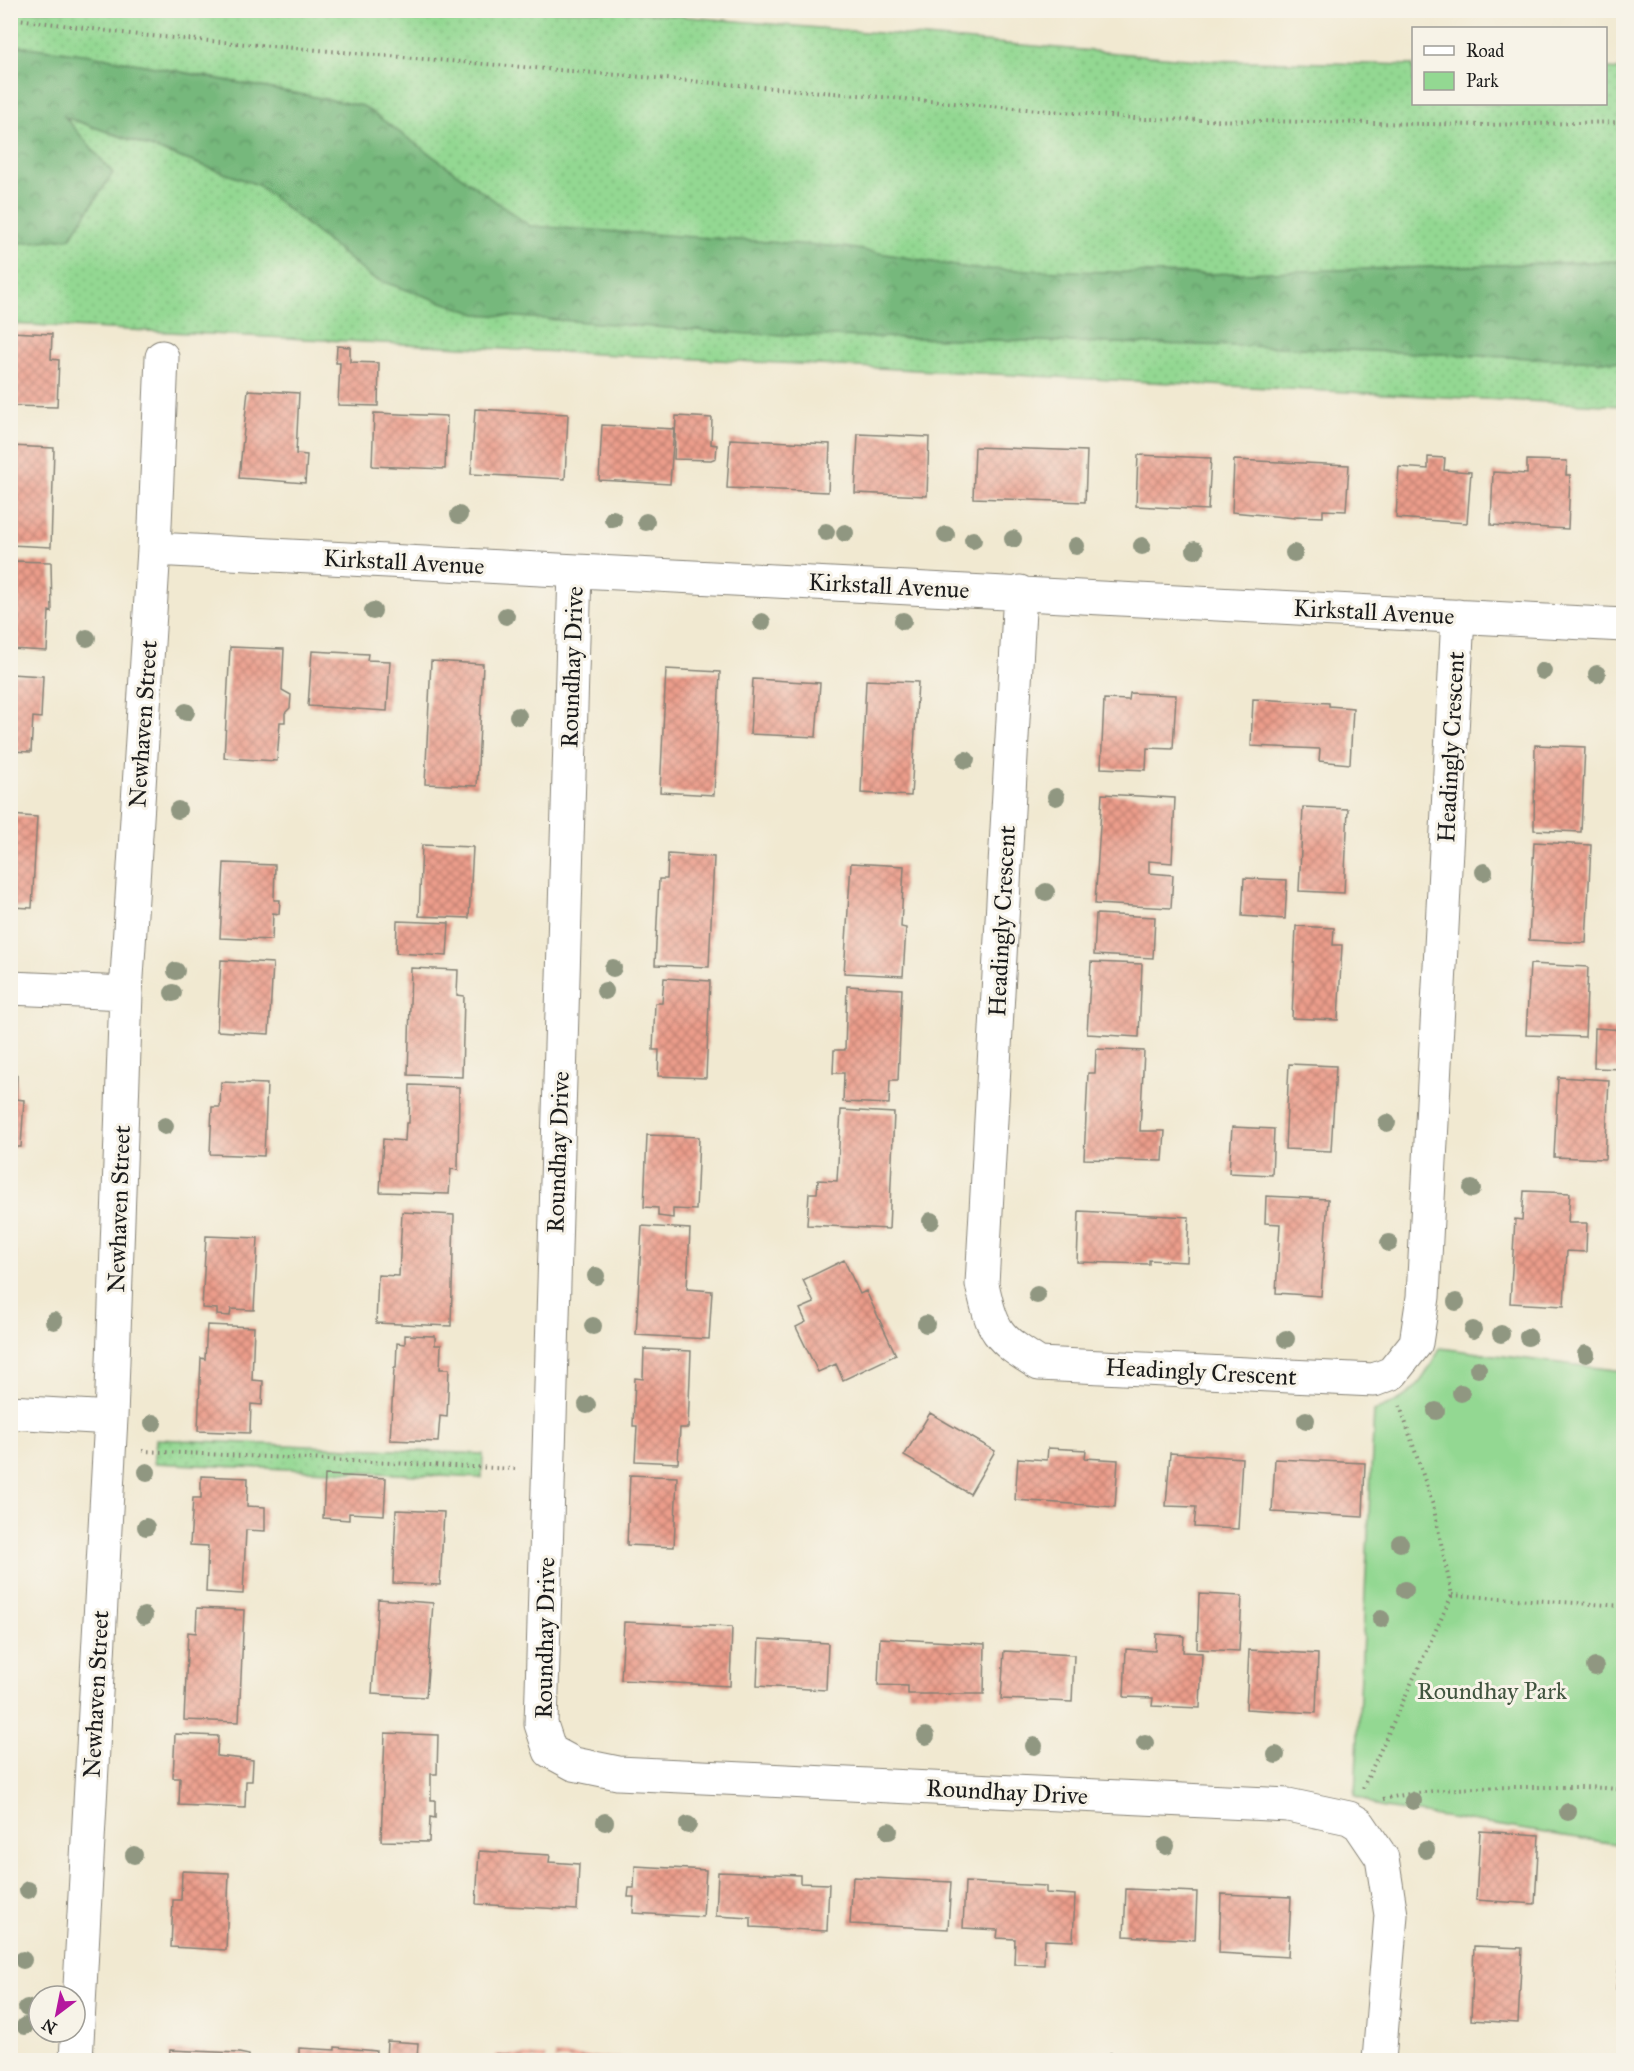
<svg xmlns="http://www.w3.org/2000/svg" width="1634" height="2071" font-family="'IM FELL Great Primer',serif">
<defs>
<pattern id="grass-dots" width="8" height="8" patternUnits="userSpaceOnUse" patternTransform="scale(1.5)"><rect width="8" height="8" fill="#93d892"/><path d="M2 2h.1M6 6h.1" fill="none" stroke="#7eb97d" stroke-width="1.8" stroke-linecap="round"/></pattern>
<pattern id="forest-crowns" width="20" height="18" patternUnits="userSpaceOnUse" patternTransform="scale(1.5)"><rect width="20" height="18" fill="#76b87c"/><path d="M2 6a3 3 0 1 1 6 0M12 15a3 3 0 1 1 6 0" fill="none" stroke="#609565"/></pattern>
<pattern id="building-cross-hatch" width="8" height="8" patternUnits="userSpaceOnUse" patternTransform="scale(1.5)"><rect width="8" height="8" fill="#ec9d8b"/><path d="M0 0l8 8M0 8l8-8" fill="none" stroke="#be7f71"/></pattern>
</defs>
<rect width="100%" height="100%" fill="#f7f3e8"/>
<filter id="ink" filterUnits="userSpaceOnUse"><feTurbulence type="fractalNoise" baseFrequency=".0167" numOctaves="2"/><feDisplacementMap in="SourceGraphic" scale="12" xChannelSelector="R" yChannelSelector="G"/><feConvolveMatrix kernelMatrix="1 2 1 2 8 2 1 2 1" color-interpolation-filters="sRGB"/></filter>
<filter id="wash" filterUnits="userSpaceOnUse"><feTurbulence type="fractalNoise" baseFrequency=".008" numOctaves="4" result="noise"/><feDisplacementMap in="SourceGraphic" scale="24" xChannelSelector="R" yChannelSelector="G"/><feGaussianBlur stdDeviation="1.35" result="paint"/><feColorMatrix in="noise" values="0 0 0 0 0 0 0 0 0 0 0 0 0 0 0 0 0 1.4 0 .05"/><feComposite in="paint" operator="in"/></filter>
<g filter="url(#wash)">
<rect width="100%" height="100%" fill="#f1e9d1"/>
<path fill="url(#grass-dots)" stroke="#587a57" stroke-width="1.5" d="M11,11H619L1199,60L1413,65L1414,104H1606V69L1623,70V406L11,324Z
M156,1439L483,1454L482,1478L154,1463Z"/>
<path fill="url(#forest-crowns)" stroke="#496a4c" stroke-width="1.5" d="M10,45L91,55L363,106L530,226L844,247L974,269L1206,274L1623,261V362L1279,347L749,334L477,314L372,278L258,185L65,117L113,173L70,238L11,244Z"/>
<path fill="#93d892" stroke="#587a57" stroke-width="1.5" d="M1440,1348L1623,1371V1845L1379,1807L1355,1795L1374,1411C1413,1397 1421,1385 1440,1348Z"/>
<g id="blocks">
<path fill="url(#building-cross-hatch)" d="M10,332L52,334L51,359L59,360L57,407L10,406Z
M337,346L350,347V362L379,363L378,406L338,405L340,363H336Z
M248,390L299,393L296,454L307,455L305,483L239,478Z
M475,409L568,414L565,479L471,474Z
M374,413L447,416L445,469L372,466Z
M676,416L712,418L711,444L717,445L716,458L711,460L674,459Z
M602,425L674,429L670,484L599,480Z
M858,434L929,437L927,496L855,493Z
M730,439L830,444L828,492L727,488Z
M10,446L54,448L51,547L10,545Z
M975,447L1087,451L1085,502L973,498Z
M1138,455L1211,458L1208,510L1136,506Z
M1428,457L1445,458L1444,470L1471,472L1467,523L1396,518L1399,467L1428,469Z
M1234,460L1349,465L1346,511L1323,510V517L1295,516V518L1232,512Z
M1527,460L1567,461L1566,475H1570L1568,529L1491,525L1493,472L1527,474Z
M10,561L51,562L52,612L49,611L47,651L10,649Z
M230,647L284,649L282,690L291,695L290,708L285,713V722H280L277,761L224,758Z
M312,651L368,654L367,660L390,661L387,711L308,706Z
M431,661L483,664L477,786L425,784Z
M666,669L720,672L714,795L660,792Z
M10,674L43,676L41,718L33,717L31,752L10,751Z
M753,679L820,683L816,737L750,734Z
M866,680L918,682L911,796L861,793Z
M1130,693L1176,695L1173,749L1147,748L1146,770L1101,768L1104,699L1129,700Z
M1253,699L1329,703V706L1353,708L1350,764L1319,761L1320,749L1251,746Z
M1535,745L1585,747L1581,832L1534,830Z
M1102,794L1175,798L1172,863L1149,861V873L1173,875L1171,908L1095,904Z
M1303,807L1348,809L1344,893L1299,891Z
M10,815L37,817L32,908L10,907Z
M1534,842L1591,845L1586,943L1529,940Z
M422,845L473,847L469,918L419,916Z
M668,854L714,857L709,967L655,965L659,879H667Z
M224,863L275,865L274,900H280L279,914L273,913L272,940L220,938Z
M851,863L904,866L901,927L906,928L903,976L844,973Z
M1244,878L1287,880L1285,919L1242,916Z
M1096,914L1155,917L1153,958L1094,955Z
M397,921L449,923L447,956L396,953Z
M1296,926L1334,928L1333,945H1342L1338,1020L1292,1018Z
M221,960L273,963L269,1034L217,1031Z
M1091,962L1142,964L1139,1037L1087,1034Z
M1530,964L1588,967L1585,1037L1526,1035Z
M411,968L458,970L457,995L464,996L462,1077L408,1075Z
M664,978L710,981L706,1078L658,1076L659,1050H653L655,1003H662Z
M847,986L902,989L898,1080H890L889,1104L843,1102L844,1073H833L834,1050H845Z
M1595,1028L1624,1030V1069L1594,1068Z
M1096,1049L1144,1051L1140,1131H1165L1163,1161L1084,1159L1088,1073H1095Z
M1289,1064L1336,1066L1331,1151L1285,1149Z
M10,1074L17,1075L16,1099L24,1100L21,1147H10Z
M1558,1077L1609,1080L1605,1159L1554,1157Z
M221,1082L267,1084L264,1156L210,1154L212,1107H220Z
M410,1085L459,1087L458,1170L451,1169L449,1194L380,1192L383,1139L405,1141L406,1123H409Z
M841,1110L894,1113L889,1229L807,1225L809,1193H817L818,1180L837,1181Z
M1232,1127L1274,1129L1272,1175L1229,1173Z
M647,1135L699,1137L696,1210L673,1209V1218L658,1216V1208L644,1207Z
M1524,1191L1570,1193L1568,1223H1587L1586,1252L1567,1251L1564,1306L1510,1303L1515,1219L1522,1220Z
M1266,1196L1328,1199L1321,1296L1276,1293L1280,1224L1265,1223Z
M1079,1211L1189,1217L1187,1262L1149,1260V1264L1077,1262Z
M402,1212L454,1215L451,1326L376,1323L378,1275L399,1276Z
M642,1226L690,1229L687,1289L712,1291L709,1339L636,1335Z
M206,1236L258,1238L254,1310L231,1309L230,1316L217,1315V1309L202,1308Z
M10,1252H16L13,1323H10Z
M844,1260L860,1294L866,1291L896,1355L843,1380L836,1364L818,1372L796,1327L806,1322L800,1309L814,1303L803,1280Z
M207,1325L254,1327L252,1380L263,1381L262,1405L251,1404L250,1433L198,1431L201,1358L205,1359Z
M405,1335L435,1336V1345H441L440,1369H449L447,1417L440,1416L438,1442L390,1440L394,1368H396L397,1343L405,1344Z
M644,1349L691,1351L688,1428H680L678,1463L635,1461L637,1426H633L635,1378L643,1379Z
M930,1413L995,1451L970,1494L904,1456Z
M1048,1448L1086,1450L1085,1458L1118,1460L1115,1507L1015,1500L1018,1458L1047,1460Z
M1170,1453L1242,1458L1238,1529L1194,1527L1196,1507L1166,1506Z
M1275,1459L1365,1463L1363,1517L1272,1512Z
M325,1475L386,1478L384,1515L349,1513V1520L323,1518Z
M630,1475L677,1477L674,1547L627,1545Z
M201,1476L248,1478L247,1506L265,1507V1531L246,1530L243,1594L206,1592L208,1546L190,1545L193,1498H201Z
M396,1510L444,1512L440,1585L393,1583Z
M1199,1594L1242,1596L1239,1651L1197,1649Z
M378,1599L433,1603L426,1697L372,1694Z
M197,1608L244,1610L239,1722L184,1720L188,1632L196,1633Z
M624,1622L732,1627L730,1686L621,1680Z
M1156,1634L1184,1636L1183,1652L1202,1653L1200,1708L1152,1706L1153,1698L1124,1697L1126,1649L1155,1651Z
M880,1638L985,1644L984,1694H908V1686L878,1685Z
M759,1639L828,1643L826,1690L757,1686Z
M1249,1650L1318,1654L1316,1713L1246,1709Z
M1004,1651L1074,1655L1072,1702L1001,1699Z
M385,1733L438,1735L437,1774H431V1800H435V1818L430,1817L429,1842L381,1841Z
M175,1734L218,1736L217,1756L253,1760L252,1781H246L245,1808L179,1805L180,1778H173Z
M1480,1831L1539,1835L1535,1904L1476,1900Z
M479,1851L550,1855L549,1862L579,1864L577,1910L476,1904Z
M635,1866L706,1870L703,1917L633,1913L634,1897H628L629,1888H634Z
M182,1871L229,1873L226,1950L171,1947L173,1900H181Z
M718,1872L800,1875V1883L829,1884L827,1931L751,1927V1918L716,1916Z
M853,1877L951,1882L948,1929L850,1924Z
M965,1882L1046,1886V1893L1075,1895L1073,1941L1045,1940L1044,1965L1014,1964L1015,1939L997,1938L998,1930L963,1928Z
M1126,1889L1197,1892L1195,1940L1124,1936Z
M1221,1894L1291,1897L1288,1957L1219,1953Z
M1622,1942H1624V1990L1616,1989Z
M1474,1946L1522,1948L1518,2023L1471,2020Z
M387,2041L418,2043L417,2060H386Z
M335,2047L376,2051L375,2060H299V2048L335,2050Z
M170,2050L239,2053L249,2055V2060H169Z
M1110,2053L1139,2054V2060H1110Z
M496,2054L546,2056V2060H496Z
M555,2055L625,2058V2060H555Z"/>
</g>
</g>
<g filter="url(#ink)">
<use href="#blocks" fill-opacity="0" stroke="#868276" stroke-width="1.5"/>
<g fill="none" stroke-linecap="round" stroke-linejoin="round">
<g stroke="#868276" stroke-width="35">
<path id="minor" d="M154,549L1624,625
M575,571L541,1724L550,1751L574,1764L618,1773L1288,1805L1349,1818L1359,1824L1382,1858L1391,1915L1379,2060
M1020,592L982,1284C993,1333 996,1337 1039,1364L1374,1380L1392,1373L1416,1343L1423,1297L1458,616
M10,988L126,993
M10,1412L111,1418
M76,2060L111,1418L126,993L154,549L162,357"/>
</g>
<path stroke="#868276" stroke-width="4" stroke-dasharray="1.5 4.5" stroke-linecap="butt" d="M10,18L138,35L1146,119L1483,125L1624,122
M142,1451L515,1469
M1452,1595L1624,1606
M1363,1788L1452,1595L1433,1505L1400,1406
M1383,1799C1434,1788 1484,1787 1536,1787C1565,1787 1594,1786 1624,1790"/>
<use href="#minor" stroke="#fff" stroke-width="33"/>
</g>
<g fill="#909781">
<circle cx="459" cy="515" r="9"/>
<circle cx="613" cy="519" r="9"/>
<circle cx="646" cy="522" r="9"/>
<circle cx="826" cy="532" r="9"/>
<circle cx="845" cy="533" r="9"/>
<circle cx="946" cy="535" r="9"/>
<circle cx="1013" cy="539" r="9"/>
<circle cx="973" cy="540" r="9"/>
<circle cx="1076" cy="546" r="9"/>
<circle cx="1142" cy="546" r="9"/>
<circle cx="1195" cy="550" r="9"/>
<circle cx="1294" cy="553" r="9"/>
<circle cx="373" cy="611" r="9"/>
<circle cx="506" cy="616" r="9"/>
<circle cx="903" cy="621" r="9"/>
<circle cx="762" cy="622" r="9"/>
<circle cx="87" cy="638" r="9"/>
<circle cx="1543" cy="671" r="9"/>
<circle cx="1597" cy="674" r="9"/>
<circle cx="186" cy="712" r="9"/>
<circle cx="518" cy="716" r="9"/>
<circle cx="966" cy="760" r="9"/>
<circle cx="1056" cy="797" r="9"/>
<circle cx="178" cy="810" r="9"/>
<circle cx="1484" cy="872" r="9"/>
<circle cx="1046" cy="892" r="9"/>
<circle cx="613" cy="968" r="9"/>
<circle cx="176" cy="971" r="9"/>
<circle cx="605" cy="991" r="9"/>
<circle cx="173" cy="993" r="9"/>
<circle cx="1387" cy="1123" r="9"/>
<circle cx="165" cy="1126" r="9"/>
<circle cx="1472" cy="1189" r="9"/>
<circle cx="931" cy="1221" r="9"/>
<circle cx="1389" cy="1243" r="9"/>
<circle cx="596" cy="1276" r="9"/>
<circle cx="1037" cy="1295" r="9"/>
<circle cx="1456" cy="1302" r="9"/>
<circle cx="54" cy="1321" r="9"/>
<circle cx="926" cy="1324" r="9"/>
<circle cx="593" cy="1326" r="9"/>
<circle cx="1473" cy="1330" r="9"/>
<circle cx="1501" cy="1334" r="9"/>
<circle cx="1528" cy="1337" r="9"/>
<circle cx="1286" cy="1339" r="9"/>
<circle cx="1586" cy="1354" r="9"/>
<circle cx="1478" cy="1369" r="9"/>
<circle cx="1461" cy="1393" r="9"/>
<circle cx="587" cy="1405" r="9"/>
<circle cx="1436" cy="1411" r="9"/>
<circle cx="1306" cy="1420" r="9"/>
<circle cx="153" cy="1423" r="9"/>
<circle cx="147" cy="1472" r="9"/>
<circle cx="146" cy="1527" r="9"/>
<circle cx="1400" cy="1543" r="9"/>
<circle cx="1405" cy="1590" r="9"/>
<circle cx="144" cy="1616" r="9"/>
<circle cx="1381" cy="1619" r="9"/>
<circle cx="1595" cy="1667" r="9"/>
<circle cx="926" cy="1736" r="9"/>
<circle cx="1145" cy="1743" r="9"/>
<circle cx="1034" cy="1746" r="9"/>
<circle cx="1276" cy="1755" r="9"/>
<circle cx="1413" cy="1801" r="9"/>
<circle cx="1568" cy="1812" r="9"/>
<circle cx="605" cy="1822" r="9"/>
<circle cx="688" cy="1825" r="9"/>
<circle cx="889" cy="1831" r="9"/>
<circle cx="1166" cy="1846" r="9"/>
<circle cx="1426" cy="1850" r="9"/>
<circle cx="134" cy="1855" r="9"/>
<circle cx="28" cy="1890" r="9"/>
<circle cx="23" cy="1960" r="9"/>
<circle cx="27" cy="2008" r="9"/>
<circle cx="25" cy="2026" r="9"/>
</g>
</g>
<g text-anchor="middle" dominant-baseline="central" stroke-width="6" stroke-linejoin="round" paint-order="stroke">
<g font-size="24" fill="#1c1c1c" stroke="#f7f3e8">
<text transform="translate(404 562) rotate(3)">Kirkstall Avenue</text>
<text transform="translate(889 586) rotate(3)">Kirkstall Avenue</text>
<text transform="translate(1374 612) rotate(3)">Kirkstall Avenue</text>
<text transform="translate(572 667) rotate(-88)">Roundhay Drive</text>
<text transform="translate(143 724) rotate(-86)">Newhaven Street</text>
<text transform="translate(1451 747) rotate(-87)">Headingly Crescent</text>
<text transform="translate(1002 921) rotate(-87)">Headingly Crescent</text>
<text transform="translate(558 1152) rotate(-88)">Roundhay Drive</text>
<text transform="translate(119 1209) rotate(-88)">Newhaven Street</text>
<text transform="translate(1201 1372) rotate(3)">Headingly Crescent</text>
<text transform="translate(545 1638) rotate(-89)">Roundhay Drive</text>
<text transform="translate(96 1694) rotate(-87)">Newhaven Street</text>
<text transform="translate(1007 1792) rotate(3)">Roundhay Drive</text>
</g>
<g font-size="24" fill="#40543f" stroke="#f7f3e8">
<text x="1492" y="1691">Roundhay Park</text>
</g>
</g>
<rect width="1634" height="2071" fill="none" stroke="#f7f3e8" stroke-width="36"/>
<rect x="1412" y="27" width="195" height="78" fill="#f7f3e8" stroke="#9f9d96" stroke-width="1.5"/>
<rect x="1424" y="46" width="30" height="9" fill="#ffffff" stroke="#9f9d96" stroke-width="1.5"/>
<text x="1466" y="57" font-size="18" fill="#1c1c1c">Road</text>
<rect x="1424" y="72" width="30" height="18" fill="#93d892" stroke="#9f9d96" stroke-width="1.5"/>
<text x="1466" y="87" font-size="18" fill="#1c1c1c">Park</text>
<g transform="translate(57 2014) rotate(212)"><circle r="28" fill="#f7f3e8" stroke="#9f9d96" stroke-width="1.5"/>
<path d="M0-4.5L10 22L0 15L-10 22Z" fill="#b5179e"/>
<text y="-9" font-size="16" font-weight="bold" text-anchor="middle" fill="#1c1c1c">N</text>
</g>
</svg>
